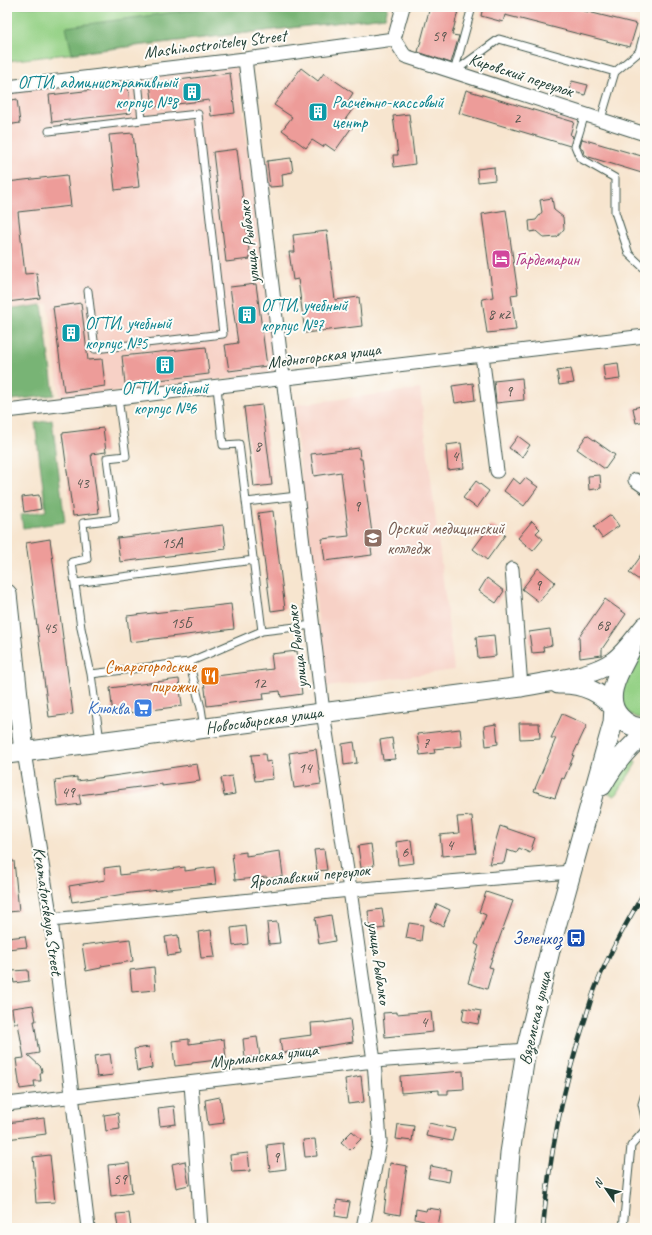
<svg xmlns="http://www.w3.org/2000/svg" width="652" height="1235" font-family="Caveat,sans-serif">
<rect width="100%" height="100%" fill="#fdfcf7"/>
<filter id="ink" filterUnits="userSpaceOnUse"><feTurbulence type="fractalNoise" baseFrequency=".025" numOctaves="2"/><feDisplacementMap in="SourceGraphic" scale="8" xChannelSelector="R" yChannelSelector="G"/><feConvolveMatrix kernelMatrix="1 2 1 2 8 2 1 2 1" color-interpolation-filters="sRGB"/></filter>
<filter id="wash" filterUnits="userSpaceOnUse"><feTurbulence type="fractalNoise" baseFrequency=".012" numOctaves="4" result="noise"/><feDisplacementMap in="SourceGraphic" scale="16" xChannelSelector="R" yChannelSelector="G"/><feGaussianBlur stdDeviation="0.9" result="paint"/><feColorMatrix in="noise" values="0 0 0 0 0 0 0 0 0 0 0 0 0 0 0 0 0 1.4 0 .05"/><feComposite in="paint" operator="in"/></filter>
<g filter="url(#wash)">
<rect width="100%" height="100%" fill="#f7e5cf"/>
<path fill="#f7d1c6" d="M237,64L276,373L60,398L48,304L7,309V91Z
M420,389L454,670L326,687L293,405Z"/>
<path fill="#96d287" stroke="#5a885e" d="M7,7H388L385,17L7,61Z
M645,638V719C630,718 620,708 621,693C621,686 641,645 645,638Z
M629,760L636,761L635,765L617,794L614,796L609,793V790Z"/>
<path fill="#78b474" stroke="#4c7854" d="M212,7H388L385,17L72,53L66,27Z
M42,305L54,395L12,400L7,357V310Z
M52,420L65,522L23,528L21,515L46,511L35,423Z"/>
<g id="blocks">
<path fill="#ed9c99" d="M430,7H459L452,35L459,36L451,63L418,52Z
M483,7H568L637,24L630,47L505,15L503,22L481,16Z
M301,68L318,81L324,73L353,93L348,101L355,106L344,121L352,127L335,151L325,144L323,147L312,140L306,148L282,130L292,117L274,105Z
M230,73L235,113L211,116L209,100L153,107L150,84Z
M572,81L588,85L585,95L570,91Z
M128,86L131,113L52,122L49,95Z
M466,90L574,122L570,135L573,136L570,146L459,113Z
M17,99L20,123L7,125V101Z
M409,114L415,164L394,167L393,155H398L393,116Z
M133,133L139,187L115,190L109,135Z
M582,139L645,157V174L589,157L584,154L583,150L580,146Z
M237,149L250,259L226,262L213,152Z
M291,158L293,172L282,174L283,186L270,187L267,161Z
M494,167L495,180L478,182L477,169Z
M67,175L71,206L18,212L25,274L37,273L40,298L7,302V182Z
M552,198L554,210L563,217L564,229L557,237L544,238L536,231L530,232L529,221L536,220L542,212L540,200Z
M506,210L518,294L511,295L516,330L487,333L482,299L493,297L482,214Z
M327,231L335,300L359,297L362,326L305,333L298,279L293,280L289,252H295L293,235Z
M256,284L267,366L229,371L225,345L238,343L230,287Z
M81,303L88,360L102,359L105,386L64,392L53,307Z
M206,347L209,374L125,384L122,356Z
M618,363L620,379L605,381L603,365Z
M571,369L574,383L559,385L557,371Z
M522,378L524,400L496,403L494,381Z
M473,383L475,400L455,403L452,386Z
M262,405L272,485L254,487L244,407Z
M645,405V421L636,423L633,408Z
M103,428L106,452L91,454L99,513L73,516L62,433Z
M587,435L615,455L605,469L577,449Z
M518,436L530,445L522,457L509,448Z
M461,443L464,468L448,470L446,445Z
M359,448L360,459H362L373,541H370L372,555L325,561L322,539L349,536L341,472L314,476L311,454Z
M600,475L601,488L589,490L588,476Z
M513,478L520,484L525,478L538,487L524,506L504,491Z
M476,481L489,491L477,508L463,498Z
M39,495L41,509L24,512L22,497Z
M273,511L285,609L271,611L258,513Z
M611,515L619,526L602,538L594,527Z
M532,521L540,529L536,533L543,539L533,551L518,538Z
M223,525L226,549L120,562L117,538Z
M491,525L505,535L487,560L473,549Z
M50,539L73,714L49,717L26,543Z
M645,550V584L629,573Z
M538,568L555,582L539,602L522,589Z
M487,578L504,591L496,603L479,591Z
M605,599L626,614L602,649V655L580,658L579,637Z
M231,604L234,629L130,642L127,616Z
M550,629L552,645L543,647L544,652L532,653L529,632Z
M494,635L496,656L478,658L476,637Z
M297,651L302,694L281,697L280,691L263,693L264,699L207,706L203,672L216,670V676L273,669L271,654Z
M179,679L182,706L113,715L110,688Z
M562,714L587,725L573,755H574L564,779L562,778L555,798L534,791L556,738H551Z
M519,723H539L540,738L520,739Z
M496,724L498,744L486,746L484,726Z
M460,729L462,746L434,749L435,753L420,755L417,734Z
M392,738L395,759L383,760L380,740Z
M354,742L357,763L344,765L342,744Z
M316,749L321,784L294,788L289,753Z
M265,754L266,762L271,761L273,779L255,781L251,755Z
M197,764L200,781L162,786V784L79,795L81,804L58,807L55,780L77,777V781Z
M232,776L235,794L224,796L221,778Z
M472,816L476,853L442,856L440,835L459,833L457,817Z
M500,826L535,838L530,853L519,848L516,853L507,850L504,863L489,864Z
M411,840L414,863L398,865L396,842Z
M371,844L374,866L361,868L358,846Z
M324,849L327,870L317,871L314,850Z
M280,851L283,876L267,879V877L235,880L232,854L246,852V856Z
M7,861H14L19,911L8,912Z
M119,866L120,875L185,867V871L214,867L216,884L131,893L72,902L69,886L105,880L104,868Z
M486,892L513,901L489,967L493,968L487,989L468,983L479,946L475,944L486,915L479,912Z
M437,904L450,910L443,926L430,920Z
M382,909L385,928L370,930L368,911Z
M331,915L335,941L319,944L315,918Z
M277,922L280,943L269,944L267,923Z
M409,923L423,925L421,941L406,938Z
M246,926L248,944L233,946L231,928Z
M211,930L215,957L201,958L198,932Z
M178,935L180,954L168,956L165,937Z
M25,936L27,947L7,949V938Z
M130,939L133,961L101,966V968L86,971L82,945Z
M154,967L156,990L132,992L130,970Z
M28,970L29,981L14,983L12,971Z
M33,1005L36,1021H34L39,1053L28,1055L41,1067L42,1071L40,1074L41,1081H34L35,1087L20,1089L16,1059L24,1058L18,1023H14L12,1008Z
M464,1008L481,1011L478,1024L462,1021Z
M431,1011L433,1032L385,1037L383,1013L397,1012V1014Z
M350,1019L353,1042L282,1053L280,1039L312,1035L311,1023L325,1022V1023Z
M257,1037L260,1056L245,1058L243,1039Z
M189,1039V1044L224,1039L226,1059L192,1063V1064L175,1066L172,1041Z
M149,1047L152,1068L137,1071L134,1049Z
M110,1054L113,1075L97,1077L94,1056Z
M463,1071L464,1089L448,1090V1094H439V1090L401,1093L400,1076Z
M361,1076L364,1102L348,1104L345,1079Z
M220,1097L224,1123L208,1125L205,1100Z
M174,1106L176,1124L160,1126L158,1108Z
M118,1113L120,1129L106,1131L104,1115Z
M44,1118L46,1134L7,1139V1123Z
M429,1123L455,1129L452,1141L426,1136Z
M398,1124L414,1126L412,1141L396,1139Z
M352,1131L361,1139L350,1150L341,1142Z
M315,1139L317,1156L305,1157L303,1140Z
M283,1143L286,1169L270,1171L267,1145Z
M248,1153L250,1171L232,1172L230,1155Z
M50,1155L55,1202L36,1203L35,1189H36L33,1157Z
M185,1161L189,1185L176,1188L172,1164Z
M129,1163L132,1193L111,1196L108,1165Z
M390,1163L407,1166L400,1215L384,1212Z
M431,1166L451,1170L449,1182L428,1178Z
M337,1200L350,1202L347,1218L335,1216Z
M427,1208L441,1210L438,1226L424,1224V1221L415,1219L416,1209L426,1211Z
M129,1213L131,1228H118L116,1214Z"/>
</g>
</g>
<g filter="url(#ink)">
<use href="#blocks" fill-opacity="0" stroke="#3f564b" stroke-width="1"/>
<g fill="none" stroke-linecap="round" stroke-linejoin="round">
<g stroke="#3f564b" stroke-width="9">
<path id="lane" d="M454,72L499,39L615,72
M454,72L472,7
M585,114L575,146L580,158L615,178V212L629,254L645,269
M601,119L615,72L639,52L645,30
M49,131L142,120
M88,291L95,349L223,334L198,114L142,120L137,71
M246,502L297,496
M75,583L254,560
M262,631L313,625
M189,662L201,708L204,728
M91,674L189,662L262,631L239,444L223,445L217,387
M100,741L91,674L81,628L72,562L87,559L83,523L115,519L107,458L126,456L118,398
M645,1094L642,1104L645,1118
M623,1228L631,1146L645,1130"/>
</g>
<g stroke="#3f564b" stroke-width="15">
<path id="street" d="M394,39L405,56L645,134
M245,59L323,712L350,890L374,1061L380,1141L363,1228
M7,87L245,59L394,39L403,7
M482,355L497,471
M7,411L645,336
M635,480L645,487
M512,569L521,687
M24,752L51,920L88,1228
M51,920L350,890L571,872
M191,1083L201,1228
M7,1104L374,1061L526,1050"/>
</g>
<g stroke="#3f564b" stroke-width="21">
<path id="secondary" d="M7,594L24,752
M631,649C622,668 601,697 620,717C627,725 635,728 645,728
M7,754L521,687C550,681 590,678 614,661C626,652 635,638 645,626
M602,786C613,766 627,748 645,734
M504,1228L510,1153L526,1050L554,934L613,723L614,708C600,691 580,683 558,684"/>
</g>
<use href="#lane" stroke="#fff" stroke-width="7"/>
<use href="#street" stroke="#fff" stroke-width="13"/>
<use href="#secondary" stroke="#fff" stroke-width="19"/>
<g stroke="#1f3d34" stroke-width="4.5">
<path id="rail" d="M543,1228C549,1158 562,1090 584,1023C588,1011 591,998 596,986C609,953 627,922 645,891"/>
</g>
<use href="#rail" stroke="#fdfcf7" stroke-width="3" stroke-dasharray="9" stroke-linecap="butt"/>
</g>
</g>
<defs>
<g id="building-square" transform="scale(1)"><rect x="-9" y="-9" width="18" height="18" rx="4" fill="#0f9aa8" stroke="#fdfcf7"/><path d="M-4-6H4V6H1V3H-1V6H-4ZM-2.5-4.3h1.7v1.8h-1.7ZM.8-4.3h1.7v1.8H.8ZM-2.5-1h1.7V.8h-1.7ZM.8-1h1.7V.8H.8Z" fill="#fff"/></g>
<g id="hotel-square" transform="scale(1)"><rect x="-9" y="-9" width="18" height="18" rx="4" fill="#d1479c" stroke="#fdfcf7"/><path d="M-6-4.5h1.5V1H6V5H4.5V3h-9V5H-6ZM-4 0a1.8 1.8 0 1 1 3.6 0ZM.5 0V-2.5h3Q6-2.5 6 0Z" fill="#fff"/></g>
<g id="university-square" transform="scale(1)"><rect x="-9" y="-9" width="18" height="18" rx="4" fill="#8d6e63" stroke="#fdfcf7"/><path d="M0-5L7-2L0 1L-7-2ZM-4 1L0 2.5L4 1V4Q0 6-4 4Z" fill="#fff"/></g>
<g id="restaurant-square" transform="scale(1)"><rect x="-9" y="-9" width="18" height="18" rx="4" fill="#e8710a" stroke="#fdfcf7"/><path d="M-5-6h1v4h1v-4h1v4h1v-4h1v5L-1.5 .5V6h-2V.5L-5-1ZM5-6V6H3V1.5H1.5Q1.5-4 5-6Z" fill="#fff"/></g>
<g id="supermarket-square" transform="scale(1)"><rect x="-9" y="-9" width="18" height="18" rx="4" fill="#3f7fe0" stroke="#fdfcf7"/><path d="M-6-5.5h2.5l.6 2H6L4.5 2H-2.5L-4.4-4H-6ZM-1.5 3.2a1.3 1.3 0 1 0 .1 0ZM3 3.2a1.3 1.3 0 1 0 .1 0Z" fill="#fff"/></g>
<g id="bus-square" transform="scale(1)"><rect x="-9" y="-9" width="18" height="18" rx="4" fill="#1a4fb4" stroke="#fdfcf7"/><path d="M-5-6H5V4H4V6H2V4H-2V6H-4V4H-5ZM-3.5-4V0h7V-4ZM-3.5 1.2v1.5H-2V1.2ZM2 1.2v1.5H3.5V1.2Z" fill="#fff"/></g>
</defs>
<g fill-rule="evenodd">
<use href="#building-square" x="192" y="92"/>
<use href="#building-square" x="318" y="112"/>
<use href="#hotel-square" x="501" y="259"/>
<use href="#building-square" x="247" y="315"/>
<use href="#building-square" x="71" y="333"/>
<use href="#building-square" x="165" y="365"/>
<use href="#university-square" x="373" y="538"/>
<use href="#restaurant-square" x="210" y="676"/>
<use href="#supermarket-square" x="143" y="708"/>
<use href="#bus-square" x="576" y="938"/>
</g>
<g text-anchor="middle" dominant-baseline="central" stroke-width="4" stroke-linejoin="round" paint-order="stroke">
<g font-size="15" fill="#52554d">
<text x="439" y="36">59</text>
<text x="517" y="118">2</text>
<text x="499" y="314">8 к2</text>
<text x="509" y="391">9</text>
<text x="258" y="446">8</text>
<text x="455" y="456">4</text>
<text x="82" y="483">43</text>
<text x="357" y="506">9</text>
<text x="172" y="543">15А</text>
<text x="538" y="585">9</text>
<text x="181" y="623">15Б</text>
<text x="603" y="625">68</text>
<text x="50" y="628">45</text>
<text x="259" y="683">12</text>
<text x="426" y="743">7</text>
<text x="305" y="768">14</text>
<text x="68" y="792">49</text>
<text x="450" y="845">4</text>
<text x="405" y="852">6</text>
<text x="424" y="1022">4</text>
<text x="276" y="1157">9</text>
<text x="120" y="1179">59</text>
</g>
<g font-size="17" fill="#1f3d34" stroke="#fdfcf7">
<text transform="translate(215 44) rotate(-7)">Mashinostroiteley Street</text>
<text transform="translate(521 75) rotate(18)">Кировский переулок</text>
<text transform="translate(249 242) rotate(-97)">улица Рыбалко</text>
<text transform="translate(324 356) rotate(-7)">Медногорская улица</text>
<text transform="translate(297 647) rotate(-97)">улица Рыбалко</text>
<text transform="translate(264 720) rotate(-8)">Новосибирская улица</text>
<text transform="translate(309 876) rotate(-6)">Ярославский переулок</text>
<text transform="translate(48 911) rotate(82)">Kramatorskaya Street</text>
<text transform="translate(379 963) rotate(82)">улица Рыбалко</text>
<text transform="translate(535 1018) rotate(-77)">Вяземская улица</text>
<text transform="translate(264 1056) rotate(-7)">Мурманская улица</text>
</g>
<g font-size="17" fill="#0d838f" stroke="#fdfcf7" text-anchor="start">
<text x="178" y="82" text-anchor="end">ОГТИ, административный<tspan x="178" dy="20">корпус №8</tspan></text>
<text x="332" y="102">Расчётно-кассовый<tspan x="332" dy="20">центр</tspan></text>
<text x="261" y="305">ОГТИ, учебный<tspan x="261" dy="20">корпус №7</tspan></text>
<text x="85" y="323">ОГТИ, учебный<tspan x="85" dy="20">корпус №5</tspan></text>
<text x="165" y="388" text-anchor="middle">ОГТИ, учебный<tspan x="165" dy="20">корпус №6</tspan></text>
</g>
<g font-size="17" fill="#b23c85" stroke="#fdfcf7" text-anchor="start">
<text x="515" y="259">Гардемарин</text>
</g>
<g font-size="17" fill="#785e54" stroke="#fdfcf7" text-anchor="start">
<text x="387" y="528">Орский медицинский<tspan x="387" dy="20">колледж</tspan></text>
</g>
<g font-size="17" fill="#c56008" stroke="#fdfcf7" text-anchor="end">
<text x="196" y="666">Старогородские<tspan x="196" dy="20">пирожки</tspan></text>
</g>
<g font-size="17" fill="#366cbe" stroke="#fdfcf7" text-anchor="end">
<text x="129" y="708">Клюква</text>
</g>
<g font-size="17" fill="#164399" stroke="#fdfcf7" text-anchor="end">
<text x="562" y="938">Зеленхоз</text>
</g>
</g>
<rect width="652" height="1235" fill="none" stroke="#fdfcf7" stroke-width="24"/>
<g transform="translate(606 1189) rotate(304)" stroke="#fdfcf7" stroke-width="3" paint-order="stroke">
<path d="M0-3L7 15L0 10L-7 15Z" fill="#1f3d34"/>
<text y="-6" font-size="11" font-weight="bold" text-anchor="middle" fill="#1f3d34">N</text>
</g>
</svg>
